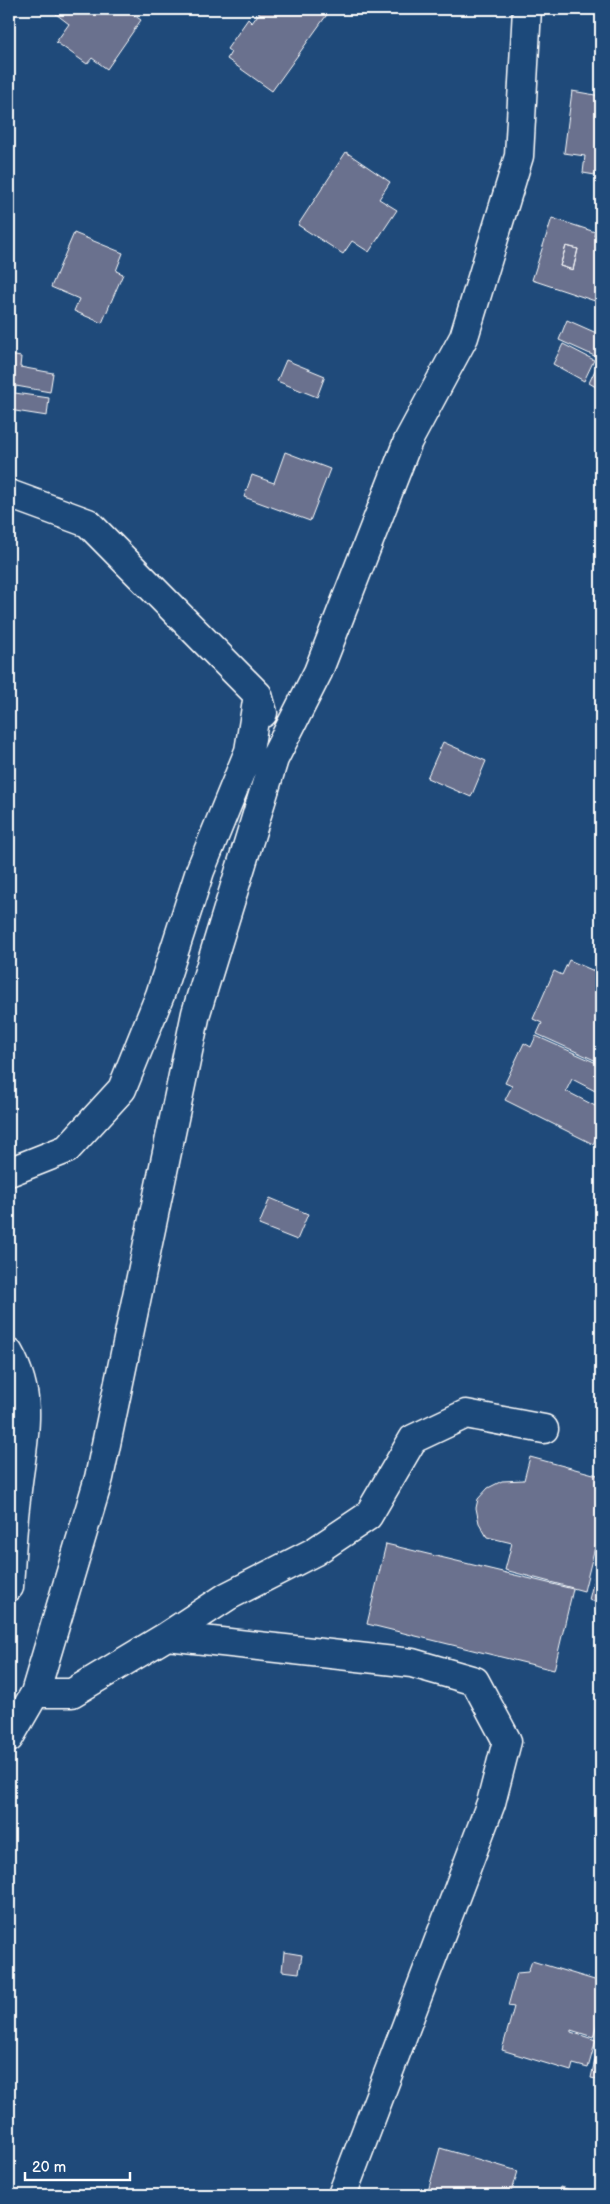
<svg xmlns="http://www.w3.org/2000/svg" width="610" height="2204" font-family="'Balsamiq Sans',sans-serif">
<rect width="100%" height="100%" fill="#1f4a7a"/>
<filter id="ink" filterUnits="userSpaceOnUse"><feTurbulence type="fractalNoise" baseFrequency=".02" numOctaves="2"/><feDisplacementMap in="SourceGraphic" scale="10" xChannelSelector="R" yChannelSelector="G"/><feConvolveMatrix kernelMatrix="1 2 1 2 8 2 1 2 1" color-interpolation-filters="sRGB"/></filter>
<g filter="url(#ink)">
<path fill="#6a718e" stroke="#fff" fill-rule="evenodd" d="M60,9H125L141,20L107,69L92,58L87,64L56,42L69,24L56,14Z
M262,9H331L272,91L227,59L231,52L227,49L248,19L252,23Z
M572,91L601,96V176L583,173L585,156L564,153Z
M346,152L390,182L379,199L397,210L369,252L352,241L343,254L298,225Z
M552,218L595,232L594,236L601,239V293L598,302L532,280ZM566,246L578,249L573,270L560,266Z
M74,233L123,253L116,271L123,274L102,323L74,311L79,299L51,287Z
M566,246L578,249L573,270L560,266Z
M567,320L601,335L599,358L559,340Z
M563,344L594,360L584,381L553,364Z
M9,355L21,357L20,367L53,373L50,392L16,386L15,393L49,398L47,416L9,410Z
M286,360L325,376L317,397L277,381Z
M596,368L601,370V390L589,383Z
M285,452L330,469L310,521L244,497L252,475L274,483Z
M443,742L486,761L471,797L427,778Z
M569,960L601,974V1021L597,1030L601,1032V1063L537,1034L542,1023L533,1019L554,971L562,975Z
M536,1036L601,1065V1094L572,1079L566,1091L601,1109V1128L593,1144L505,1100L512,1086L505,1083L524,1043L531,1047Z
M270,1198L308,1214L297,1240L259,1225Z
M530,1457L601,1476V1523L584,1591L505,1570L512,1543L487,1537L479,1523L476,1508L478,1499L488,1488L502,1481L524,1480Z
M386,1544L573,1589L554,1670L367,1624Z
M601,1549V1603L589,1600Z
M284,1952L302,1955L299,1973L282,1971Z
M532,1961L601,1982V2011L593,2037L571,2030V2032L596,2040L588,2068L573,2064L571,2071L502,2050L514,2007L508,2006L517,1973L528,1972Z
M601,2032V2080L591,2078Z
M440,2148L518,2171L511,2195H427Z
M560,2187L587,2195H558Z"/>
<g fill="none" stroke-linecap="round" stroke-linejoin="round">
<g stroke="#fff" stroke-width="31">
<path id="minor" d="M9,494L88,523L258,695L263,713
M9,1172L67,1149L122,1089L160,995L200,871L249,751L258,695
M9,1353C37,1403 21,1446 16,1499C12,1528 11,1558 9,1587
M167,1636L412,1663L475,1681L507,1741L491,1803L342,2195
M35,1693H72L167,1636L228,1596L314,1552L368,1516L413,1439L466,1414L544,1429
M9,1738L35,1693L99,1478L196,1013L274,759L318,672L408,441L464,337L519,156L527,9"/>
</g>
<use href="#minor" stroke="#1f4a7a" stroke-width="28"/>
</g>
</g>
<rect width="610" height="2204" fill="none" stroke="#1f4a7a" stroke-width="30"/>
<rect x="15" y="15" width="580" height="2174" fill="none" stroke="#fff" stroke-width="2" filter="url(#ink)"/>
<path d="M25 2172v8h105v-8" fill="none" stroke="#ffffff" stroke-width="2.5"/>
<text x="32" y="2172" font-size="15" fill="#ffffff" stroke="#1f4a7a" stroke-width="4" paint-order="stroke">20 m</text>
</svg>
